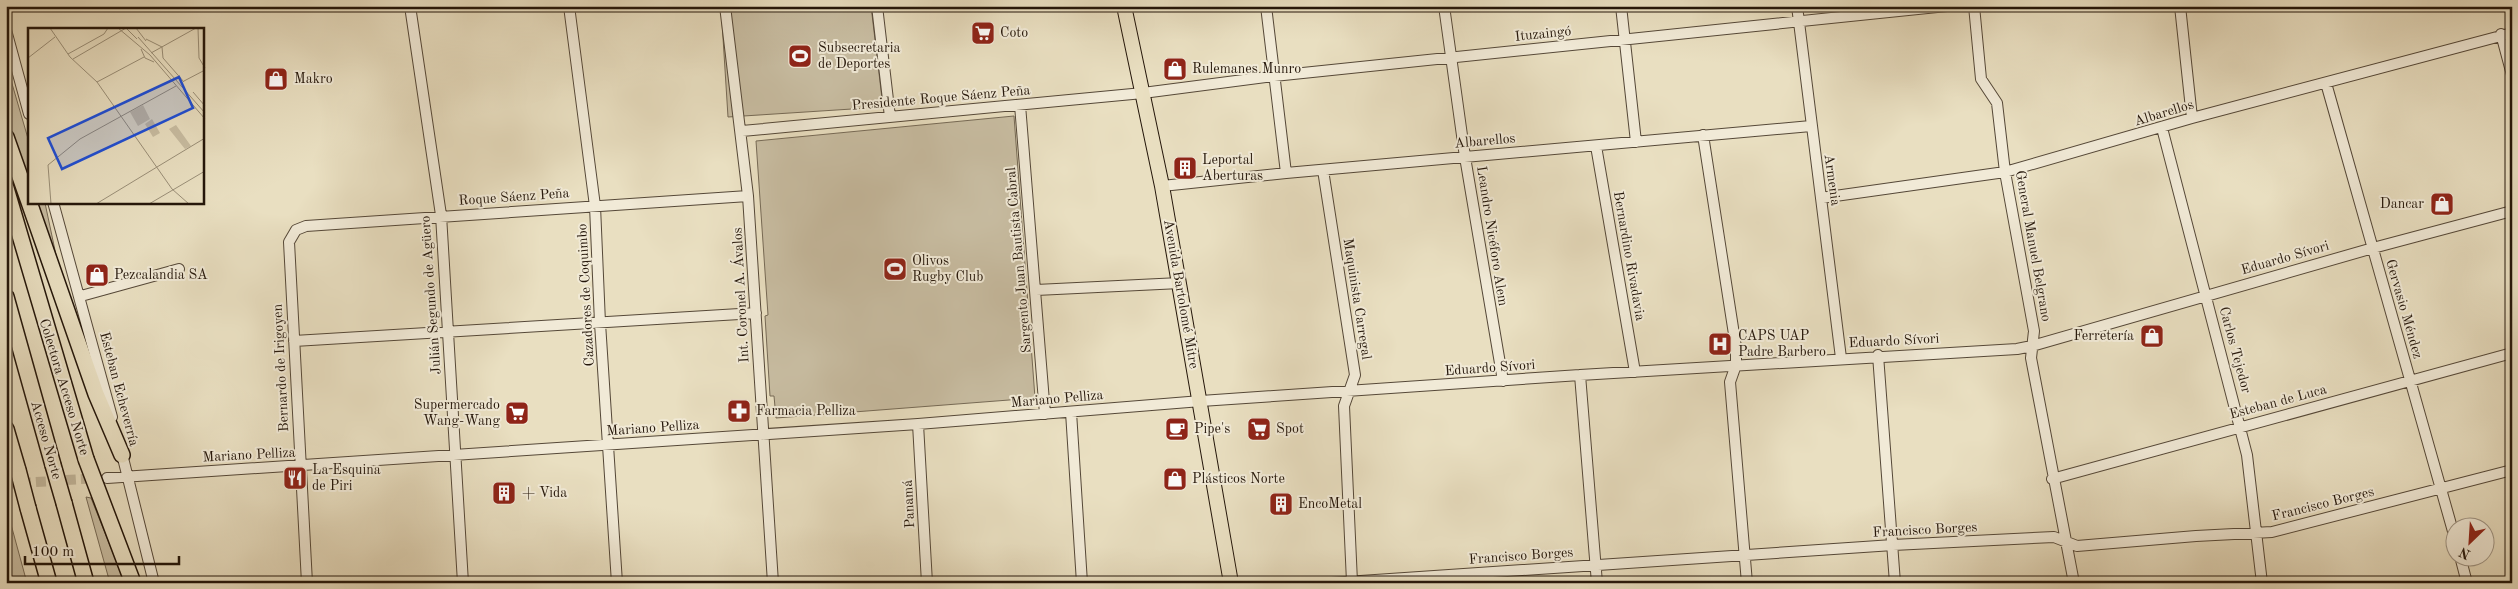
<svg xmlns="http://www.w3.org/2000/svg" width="2518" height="589" font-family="'Old Standard TT',serif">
<rect width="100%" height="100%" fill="#e9dfc1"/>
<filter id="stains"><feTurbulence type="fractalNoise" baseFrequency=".004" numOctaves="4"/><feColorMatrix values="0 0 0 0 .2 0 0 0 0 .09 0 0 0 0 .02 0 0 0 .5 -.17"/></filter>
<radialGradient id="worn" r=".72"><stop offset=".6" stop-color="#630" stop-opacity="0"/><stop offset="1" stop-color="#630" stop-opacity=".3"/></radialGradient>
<path fill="#c8bda2" stroke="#766a56" d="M721,6H871L883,107L728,117Z
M6,63L29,142V183L6,114Z
M1014,116L1035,398L776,418L774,396H770L765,316L768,315L756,141Z
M35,203H45L56,255L88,349Z
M86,497L91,498L125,583H110Z
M6,506L27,583H11L6,557Z"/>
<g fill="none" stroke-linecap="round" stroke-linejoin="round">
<path stroke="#c2b79c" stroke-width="10" stroke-dasharray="10 5" stroke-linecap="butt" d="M6,484L98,478"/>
<g stroke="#554838" stroke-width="12">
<path id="minor" d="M410,6L441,215L463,583
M569,6L595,206L600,323L617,583
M725,6L748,196L773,583
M877,6L890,117
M1266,6L1286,173
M1444,6L1465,157L1503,381
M1621,6L1636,142
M1797,6L1841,358
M1974,6L1981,79L1997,103L2005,172L2034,331L2031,358L2074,583
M2180,6L2192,118
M6,30L29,114
M2501,34L2512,75
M2326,83L2456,542
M1020,105L1045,414
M2162,128L2247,455L2262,583
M742,131L1143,93L1274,76L1947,6
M1703,135L1736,347V365L1730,382L1747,583
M1596,146L1635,372
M1323,170L1355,375L1344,406L1352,582
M1162,186L1286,173L1811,126
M1821,198L2005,172L2192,118L2512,33
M53,202L112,417
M1036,290L1180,283
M81,296L179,269
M294,341L756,313
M1878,355L1895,583
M1580,375L1597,583
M1071,412L1082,583
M918,424L927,583
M121,450L154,583
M107,478L918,424L1201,401L1580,375L2017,349L2032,346L2373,248L2512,211
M2052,479L2512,353
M2460,556L2467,583
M307,583L289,242L296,230L306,226L748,196
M1331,583L1893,545L2054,537L2077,546L2196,536L2272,532L2512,470"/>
</g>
<g stroke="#24160a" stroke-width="16">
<path id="major" d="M1124,6L1162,186L1231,583"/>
</g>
<g stroke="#24160a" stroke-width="18">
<path id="highway" d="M6,137L29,202
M6,188L86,459
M29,202L96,394L122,455
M6,297L53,465
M6,429L18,470
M64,503L86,583
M28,508L49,583"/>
</g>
<use href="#minor" stroke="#f1ead7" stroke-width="10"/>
<use href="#major" stroke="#e9dfc1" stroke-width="14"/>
<use href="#highway" stroke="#e9dfc1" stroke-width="15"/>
<g stroke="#24160a" stroke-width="18" stroke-linecap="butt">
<path id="highway-bridge" d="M86,459L133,583
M53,465L64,503
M18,470L28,508"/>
</g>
<use href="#highway-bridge" stroke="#e9dfc1" stroke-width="15"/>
</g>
<defs>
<g id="supermarket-square" transform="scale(1.25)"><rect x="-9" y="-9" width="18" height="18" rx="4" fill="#8f2418" stroke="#f1ead7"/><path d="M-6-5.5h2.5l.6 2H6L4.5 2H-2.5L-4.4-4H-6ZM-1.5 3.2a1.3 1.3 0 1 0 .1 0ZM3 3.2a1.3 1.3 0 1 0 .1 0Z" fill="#fff"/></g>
<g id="stadium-square" transform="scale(1.25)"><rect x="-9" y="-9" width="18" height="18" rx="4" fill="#8f2418" stroke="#f1ead7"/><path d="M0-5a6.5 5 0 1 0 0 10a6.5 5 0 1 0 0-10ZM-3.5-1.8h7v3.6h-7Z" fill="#fff"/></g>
<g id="shop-square" transform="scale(1.25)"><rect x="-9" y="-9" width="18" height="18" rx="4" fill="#8f2418" stroke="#f1ead7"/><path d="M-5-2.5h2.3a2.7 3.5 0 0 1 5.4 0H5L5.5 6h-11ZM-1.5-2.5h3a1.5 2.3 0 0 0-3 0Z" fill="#fff"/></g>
<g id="building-square" transform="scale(1.25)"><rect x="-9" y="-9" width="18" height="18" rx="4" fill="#8f2418" stroke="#f1ead7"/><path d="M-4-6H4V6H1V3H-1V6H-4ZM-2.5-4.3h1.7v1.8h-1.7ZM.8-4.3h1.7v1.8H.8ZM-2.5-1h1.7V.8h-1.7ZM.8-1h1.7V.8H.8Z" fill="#fff"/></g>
<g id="hospital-square" transform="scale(1.25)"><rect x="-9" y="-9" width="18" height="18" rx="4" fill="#8f2418" stroke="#f1ead7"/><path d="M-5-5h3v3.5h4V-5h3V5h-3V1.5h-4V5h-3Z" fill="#fff"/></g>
<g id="pharmacy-square" transform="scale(1.25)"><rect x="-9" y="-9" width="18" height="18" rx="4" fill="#8f2418" stroke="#f1ead7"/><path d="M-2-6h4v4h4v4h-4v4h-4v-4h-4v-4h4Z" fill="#fff"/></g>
<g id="cafe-square" transform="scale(1.25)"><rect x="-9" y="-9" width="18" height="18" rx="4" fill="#8f2418" stroke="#f1ead7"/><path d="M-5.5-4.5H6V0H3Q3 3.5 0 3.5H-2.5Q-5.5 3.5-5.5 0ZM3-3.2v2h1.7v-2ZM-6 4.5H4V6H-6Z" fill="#fff"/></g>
<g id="restaurant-square" transform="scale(1.25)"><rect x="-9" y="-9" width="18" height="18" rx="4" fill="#8f2418" stroke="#f1ead7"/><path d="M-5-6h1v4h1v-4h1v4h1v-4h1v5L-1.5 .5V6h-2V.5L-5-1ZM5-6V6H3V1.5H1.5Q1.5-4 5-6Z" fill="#fff"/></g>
</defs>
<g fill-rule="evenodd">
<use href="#supermarket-square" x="983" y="33"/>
<use href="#stadium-square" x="800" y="56"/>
<use href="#shop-square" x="1175" y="69"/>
<use href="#shop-square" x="276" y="79"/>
<use href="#building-square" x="1185" y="168"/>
<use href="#shop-square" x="2442" y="204"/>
<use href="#stadium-square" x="895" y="269"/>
<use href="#shop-square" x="97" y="275"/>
<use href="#shop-square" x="2152" y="336"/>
<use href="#hospital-square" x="1720" y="344"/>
<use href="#pharmacy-square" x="739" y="411"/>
<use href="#supermarket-square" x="517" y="413"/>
<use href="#cafe-square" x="1177" y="429"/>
<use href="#supermarket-square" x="1259" y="429"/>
<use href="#restaurant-square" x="295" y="478"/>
<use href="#shop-square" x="1175" y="479"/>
<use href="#building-square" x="504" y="493"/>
<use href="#building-square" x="1281" y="504"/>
</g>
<g text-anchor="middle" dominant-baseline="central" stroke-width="4" stroke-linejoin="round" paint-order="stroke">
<g font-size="14" fill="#24160a" stroke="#f1ead7" text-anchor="start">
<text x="1000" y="33">Coto</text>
<text x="818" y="48">Subsecretaria<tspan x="818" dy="16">de Deportes</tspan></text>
<text x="1192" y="69">Rulemanes Munro</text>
<text x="294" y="79">Makro</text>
<text x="1202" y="160">Leportal<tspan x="1202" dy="16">Aberturas</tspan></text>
<text x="2424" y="204" text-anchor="end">Dancar</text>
<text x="912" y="261">Olivos<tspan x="912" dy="16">Rugby Club</tspan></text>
<text x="114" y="275">Pezcalandia SA</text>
<text x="1738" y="336">CAPS UAP<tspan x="1738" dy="16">Padre Barbero</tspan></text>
<text x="2134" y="336" text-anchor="end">Ferretería</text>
<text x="500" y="405" text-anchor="end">Supermercado<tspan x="500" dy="16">Wang-Wang</tspan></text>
<text x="756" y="411">Farmacia Pelliza</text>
<text x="1194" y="429">Pipe's</text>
<text x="1276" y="429">Spot</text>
<text x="312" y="470">La Esquina<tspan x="312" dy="16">de Piri</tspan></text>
<text x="1192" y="479">Plásticos Norte</text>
<text x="522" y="493">+ Vida</text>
<text x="1298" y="504">EncoMetal</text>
</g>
<g font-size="14" fill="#24160a" stroke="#f1ead7">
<text transform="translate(1543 34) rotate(-6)">Ituzaingó</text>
<text transform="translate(941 98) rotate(-5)">Presidente Roque Sáenz Peña</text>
<text transform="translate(2164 113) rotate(-17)">Albarellos</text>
<text transform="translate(1485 141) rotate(-5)">Albarellos</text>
<text transform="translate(1832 180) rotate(82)">Armenia</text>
<text transform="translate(514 197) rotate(-4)">Roque Sáenz Peña</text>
<text transform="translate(1492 236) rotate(81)">Leandro Nicéforo Alem</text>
<text transform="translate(2033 246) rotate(80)">General Manuel Belgrano</text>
<text transform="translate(1629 256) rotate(80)">Bernardino Rivadavia</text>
<text transform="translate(2285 258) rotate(-16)">Eduardo Sívori</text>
<text transform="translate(1019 260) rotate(-95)">Sargento Juan Bautista Cabral</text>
<text transform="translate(1181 294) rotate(80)">Avenida Bartolomé Mitre</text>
<text transform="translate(431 295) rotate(-94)">Julián Segundo de Agüero</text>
<text transform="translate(586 295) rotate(-93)">Cazadores de Coquimbo</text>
<text transform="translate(741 295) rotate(-93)">Int. Coronel A. Ávalos</text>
<text transform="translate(1357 299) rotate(81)">Maquinista Carregal</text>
<text transform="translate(2404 309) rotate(74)">Gervasio Méndez</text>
<text transform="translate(1894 341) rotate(-3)">Eduardo Sívori</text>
<text transform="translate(2235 350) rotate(75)">Carlos Tejedor</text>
<text transform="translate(281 368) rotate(-93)">Bernardo de Irigoyen</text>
<text transform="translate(1490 368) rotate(-4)">Eduardo Sívori</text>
<text transform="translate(64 387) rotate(73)">Colectora Acceso Norte</text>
<text transform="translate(119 389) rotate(75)">Esteban Echeverría</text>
<text transform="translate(1057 399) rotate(-5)">Mariano Pelliza</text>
<text transform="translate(2278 402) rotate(-15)">Esteban de Luca</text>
<text transform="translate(653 428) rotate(-4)">Mariano Pelliza</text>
<text transform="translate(46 440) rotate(74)">Acceso Norte</text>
<text transform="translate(249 455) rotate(-3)">Mariano Pelliza</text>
<text transform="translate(909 504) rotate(-93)">Panamá</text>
<text transform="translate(2323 504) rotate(-14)">Francisco Borges</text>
<text transform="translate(1925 530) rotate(-3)">Francisco Borges</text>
<text transform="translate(1521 556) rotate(-4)">Francisco Borges</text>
</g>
</g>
<g transform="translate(28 28)">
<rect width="176" height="176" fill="#e9dfc1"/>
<path d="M115,77L122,91L110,98L102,84ZM124,91L132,105L125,109L117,96ZM148,97L163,118L157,121L141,101Z" fill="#c8bda2"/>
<path fill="none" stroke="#9a8f78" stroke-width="1" d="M22,0L42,29L69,54L144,161L161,176M90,0L122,27L177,91M98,0L109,11M108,0L118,13M170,0L171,30L177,40M110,9L177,85M118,11L134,19L135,30L156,54M113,21L117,30L126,34M123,25L168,0M40,26L76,6L80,0M0,30L27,9M45,31L98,0M156,53L177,42M69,54L116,29M165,64L177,78M129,139L177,110M23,176L20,137L52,111L148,58M68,176L129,139M121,176L177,143"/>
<path fill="#1d4ed8" fill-opacity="0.15" stroke="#1d4ed8" stroke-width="2.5" d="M151,49L165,80L34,141L20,110Z"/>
<rect width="176" height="176" fill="none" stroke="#24160a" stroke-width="2.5"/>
</g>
<rect width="2518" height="589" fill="none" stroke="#e9dfc1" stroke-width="25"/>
<rect x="8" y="8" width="2503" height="574" fill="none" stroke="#24160a" stroke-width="2.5"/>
<rect x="12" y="12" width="2493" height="564" fill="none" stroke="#24160a"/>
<g transform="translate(2470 542) rotate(205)"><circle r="24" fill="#f1ead7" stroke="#9f9585"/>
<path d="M0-4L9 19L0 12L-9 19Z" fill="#8f2418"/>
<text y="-8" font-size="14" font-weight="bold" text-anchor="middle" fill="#24160a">N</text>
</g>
<path d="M25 556v8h154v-8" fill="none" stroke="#24160a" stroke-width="2.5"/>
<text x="32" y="556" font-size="15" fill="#24160a" stroke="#f1ead7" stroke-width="4" paint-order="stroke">100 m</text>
<rect width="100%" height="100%" filter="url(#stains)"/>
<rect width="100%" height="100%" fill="url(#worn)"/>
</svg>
